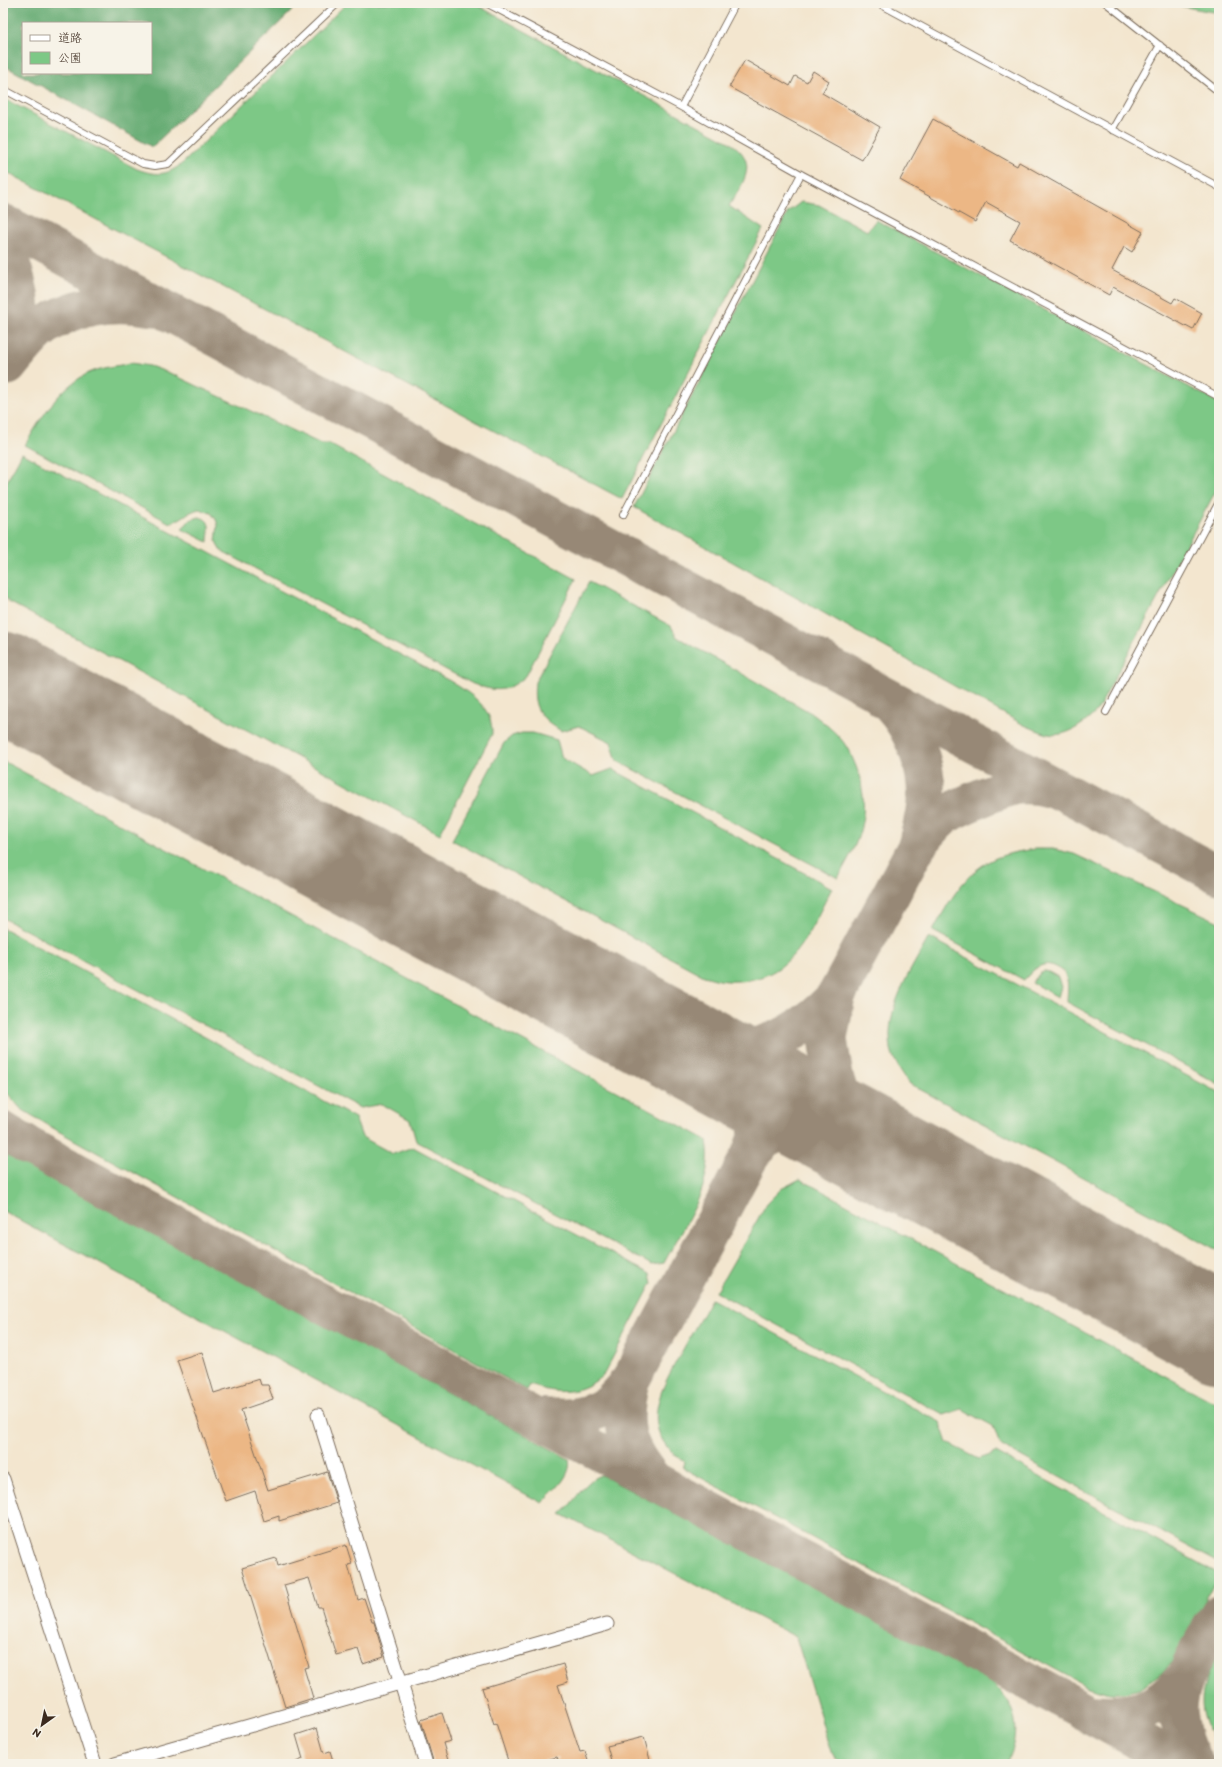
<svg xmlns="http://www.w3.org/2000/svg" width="1222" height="1767" font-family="Itim,'Klee One',sans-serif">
<rect width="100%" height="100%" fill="#f7f3e8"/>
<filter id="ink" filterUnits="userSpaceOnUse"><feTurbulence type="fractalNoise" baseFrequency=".025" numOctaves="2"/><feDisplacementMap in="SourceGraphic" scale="8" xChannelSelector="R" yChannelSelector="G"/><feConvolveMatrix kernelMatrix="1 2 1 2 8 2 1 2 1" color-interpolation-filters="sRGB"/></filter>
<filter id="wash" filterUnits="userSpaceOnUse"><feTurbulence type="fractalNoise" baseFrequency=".012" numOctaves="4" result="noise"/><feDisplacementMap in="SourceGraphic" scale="16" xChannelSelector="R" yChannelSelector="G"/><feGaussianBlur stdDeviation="0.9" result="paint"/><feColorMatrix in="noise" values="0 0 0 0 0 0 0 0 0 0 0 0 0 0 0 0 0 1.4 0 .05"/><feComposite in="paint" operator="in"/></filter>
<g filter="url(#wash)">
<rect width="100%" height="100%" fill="#f3e6cf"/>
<path fill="#7dc886" stroke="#5c7952" d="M347,3H473L729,142C733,145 738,148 741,152C756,170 738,190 729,206L763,229L622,499L3,170V98L137,169C157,176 166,176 183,163Z
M1164,3H1219V10L1213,12Z
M801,202L819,205L867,231L876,220L1219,403V485L1097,711C1086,723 1066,738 1048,734C1040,732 1032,728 1024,725L634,507L788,212Z
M131,363L150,366L172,374L321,444H329L576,579L526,676C506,693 496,692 473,684L220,550L216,541L218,524L215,518L211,513L199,509C187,512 181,520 170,523L25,445C42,417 59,387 89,373C102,367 118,366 131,363Z
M22,453L450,681C471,694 493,707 492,734L440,834L9,602L3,594V489Z
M199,517C214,520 208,532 208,542L182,529L190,520Z
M589,582L671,626L677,637L813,714C824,723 836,732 844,743C859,765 867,796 862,822C859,842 847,861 838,878L617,761L611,742L579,726L561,731C540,717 532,709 535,682Z
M522,733H533L557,740L562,758L593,776L612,769L832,888C807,935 792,984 728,981C720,981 712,978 704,976L452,840L504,743L512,736Z
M3,761L707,1140C715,1185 684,1225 664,1263L652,1265L416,1141L410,1120L382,1104L360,1108L3,918Z
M1035,849H1053L1074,854L1219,922V1084L1067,1002C1067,994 1069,985 1066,977C1065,972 1062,970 1058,968C1043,959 1034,969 1024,980L933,931C948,903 965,871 996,858C1008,853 1022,851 1035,849Z
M3,928L355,1118L362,1137L393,1154L413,1147L650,1274L652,1283L604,1374C582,1395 558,1395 530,1385L527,1390L58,1131L21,1109L3,1088Z
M929,937L1219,1093V1251L910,1084C902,1073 894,1062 891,1049C884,1009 911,970 929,937Z
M1044,971L1049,972L1058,977L1061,987L1058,997L1032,983L1039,974Z
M3,1148L28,1163L569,1459C573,1476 553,1491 542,1503L3,1211Z
M800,1179L1219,1405V1563L1000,1445L993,1426L962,1409L944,1415L716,1292L767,1203L781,1189Z
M711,1299L940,1422L947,1443L979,1459L996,1453L1219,1574L1177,1654L1163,1673L1139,1689L1125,1693H1109L1088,1687L683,1468L685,1462C637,1431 659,1392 681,1353C691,1335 701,1317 711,1299Z
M601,1475L982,1675C1014,1700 1026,1726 1006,1764H840L835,1759L831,1752L796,1637L561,1514C575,1503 584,1480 601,1475Z
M1219,1652V1747C1194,1710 1199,1690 1219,1652Z"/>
<path fill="#66ac73" stroke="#506b48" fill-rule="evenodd" d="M3,3H300L152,147L3,65ZM23,23H151V73H23Z"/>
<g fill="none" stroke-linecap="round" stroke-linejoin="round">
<path stroke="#978876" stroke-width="39" d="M3,223L1219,875
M3,245C16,273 26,306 18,336C16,345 12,354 9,363
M8,366C18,354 27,342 39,331C69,305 115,299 152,307
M883,698C907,717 923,754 926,785C928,805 922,826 917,846
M666,1036C678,1040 690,1044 702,1047C754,1060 802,1033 836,996
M709,1060C717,1065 727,1070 735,1077C749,1089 758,1110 758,1129C758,1138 753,1147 750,1156
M3,1131L28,1146L1183,1764
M897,1161L862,1131L850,1114L840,1096L834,1076L828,1039L836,996L917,846C926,835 935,822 947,814C956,808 1009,785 1018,785C1031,784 1043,786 1055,790
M534,1417C559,1419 587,1420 608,1404C616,1398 623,1388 630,1381
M654,1481C624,1446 620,1426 630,1381L750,1156C780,1121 802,1116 844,1132
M1088,1713C1131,1718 1155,1712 1184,1679
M1196,1764C1188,1754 1184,1744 1181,1731C1180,1724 1178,1716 1178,1709C1178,1680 1205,1640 1219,1614"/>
<path stroke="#978876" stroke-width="99" d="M3,681L1219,1332"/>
</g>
<g id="blocks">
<path fill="#ecb785" d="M745,60L790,86L795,76L807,82L813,71L829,81L822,93L880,127L862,160L729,87Z
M933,119L1017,166L1019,162L1143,232L1132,252L1124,247L1112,270L1172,303L1175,298L1202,313L1193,330L1113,287L1109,295L1010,240L1020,221L986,202L975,222L900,180Z
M202,1352L214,1393L259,1379L261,1385H268L273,1399L241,1410L268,1490L327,1472L337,1503L279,1521V1516L264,1521L255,1491L226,1501L177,1360Z
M346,1545L352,1564L348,1565L358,1600L364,1598L372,1622H374L384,1657L363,1664L358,1649L336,1655L321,1607H318L309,1578L284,1585L309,1667L304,1668L313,1698L285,1707L242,1568L276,1558L278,1566Z
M563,1664L568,1682L558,1685L580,1752L585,1751L588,1761L583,1763V1764H550V1761L558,1759L557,1757L533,1764H509L496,1723L494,1724L482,1688Z
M442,1713L451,1741L443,1743L449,1764H434L421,1720Z
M317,1728L324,1753L330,1751L334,1764H297L296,1762L303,1759L296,1735Z
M644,1737L651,1764H612L607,1746Z"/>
</g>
</g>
<g filter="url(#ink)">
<use href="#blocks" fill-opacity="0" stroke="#7b6c5c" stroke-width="1"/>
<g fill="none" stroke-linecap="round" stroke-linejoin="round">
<g stroke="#7b6c5c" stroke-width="8">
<path id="service" d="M486,3L681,107L801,174L1219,397
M878,3L1219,187
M1106,3L1219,92
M3,89L143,164L155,166L168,164L338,3
M681,107L736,3
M1112,130L1160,45
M623,515L801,174
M1106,712L1219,502"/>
</g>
<g stroke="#7b6c5c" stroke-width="15">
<path id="minor" d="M318,1415L426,1764
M3,1479L95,1764
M115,1764L607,1624"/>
</g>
<use href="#service" stroke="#fff" stroke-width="6"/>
<use href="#minor" stroke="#fff" stroke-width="13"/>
</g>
</g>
<rect width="1222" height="1767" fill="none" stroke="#f7f3e8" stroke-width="16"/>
<rect x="22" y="22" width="130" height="52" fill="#f7f3e8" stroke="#aca397"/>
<rect x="30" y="35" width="20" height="6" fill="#ffffff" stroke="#aca397"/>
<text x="58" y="42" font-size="12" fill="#3b2a1e">道路</text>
<rect x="30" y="52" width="20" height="12" fill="#7dc886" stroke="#aca397"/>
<text x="58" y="62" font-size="12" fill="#3b2a1e">公園</text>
<g transform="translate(42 1725) rotate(213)" stroke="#f7f3e8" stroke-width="3" paint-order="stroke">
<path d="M0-3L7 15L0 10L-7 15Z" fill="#3b2a1e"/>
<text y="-6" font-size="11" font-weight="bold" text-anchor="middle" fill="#3b2a1e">N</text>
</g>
</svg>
